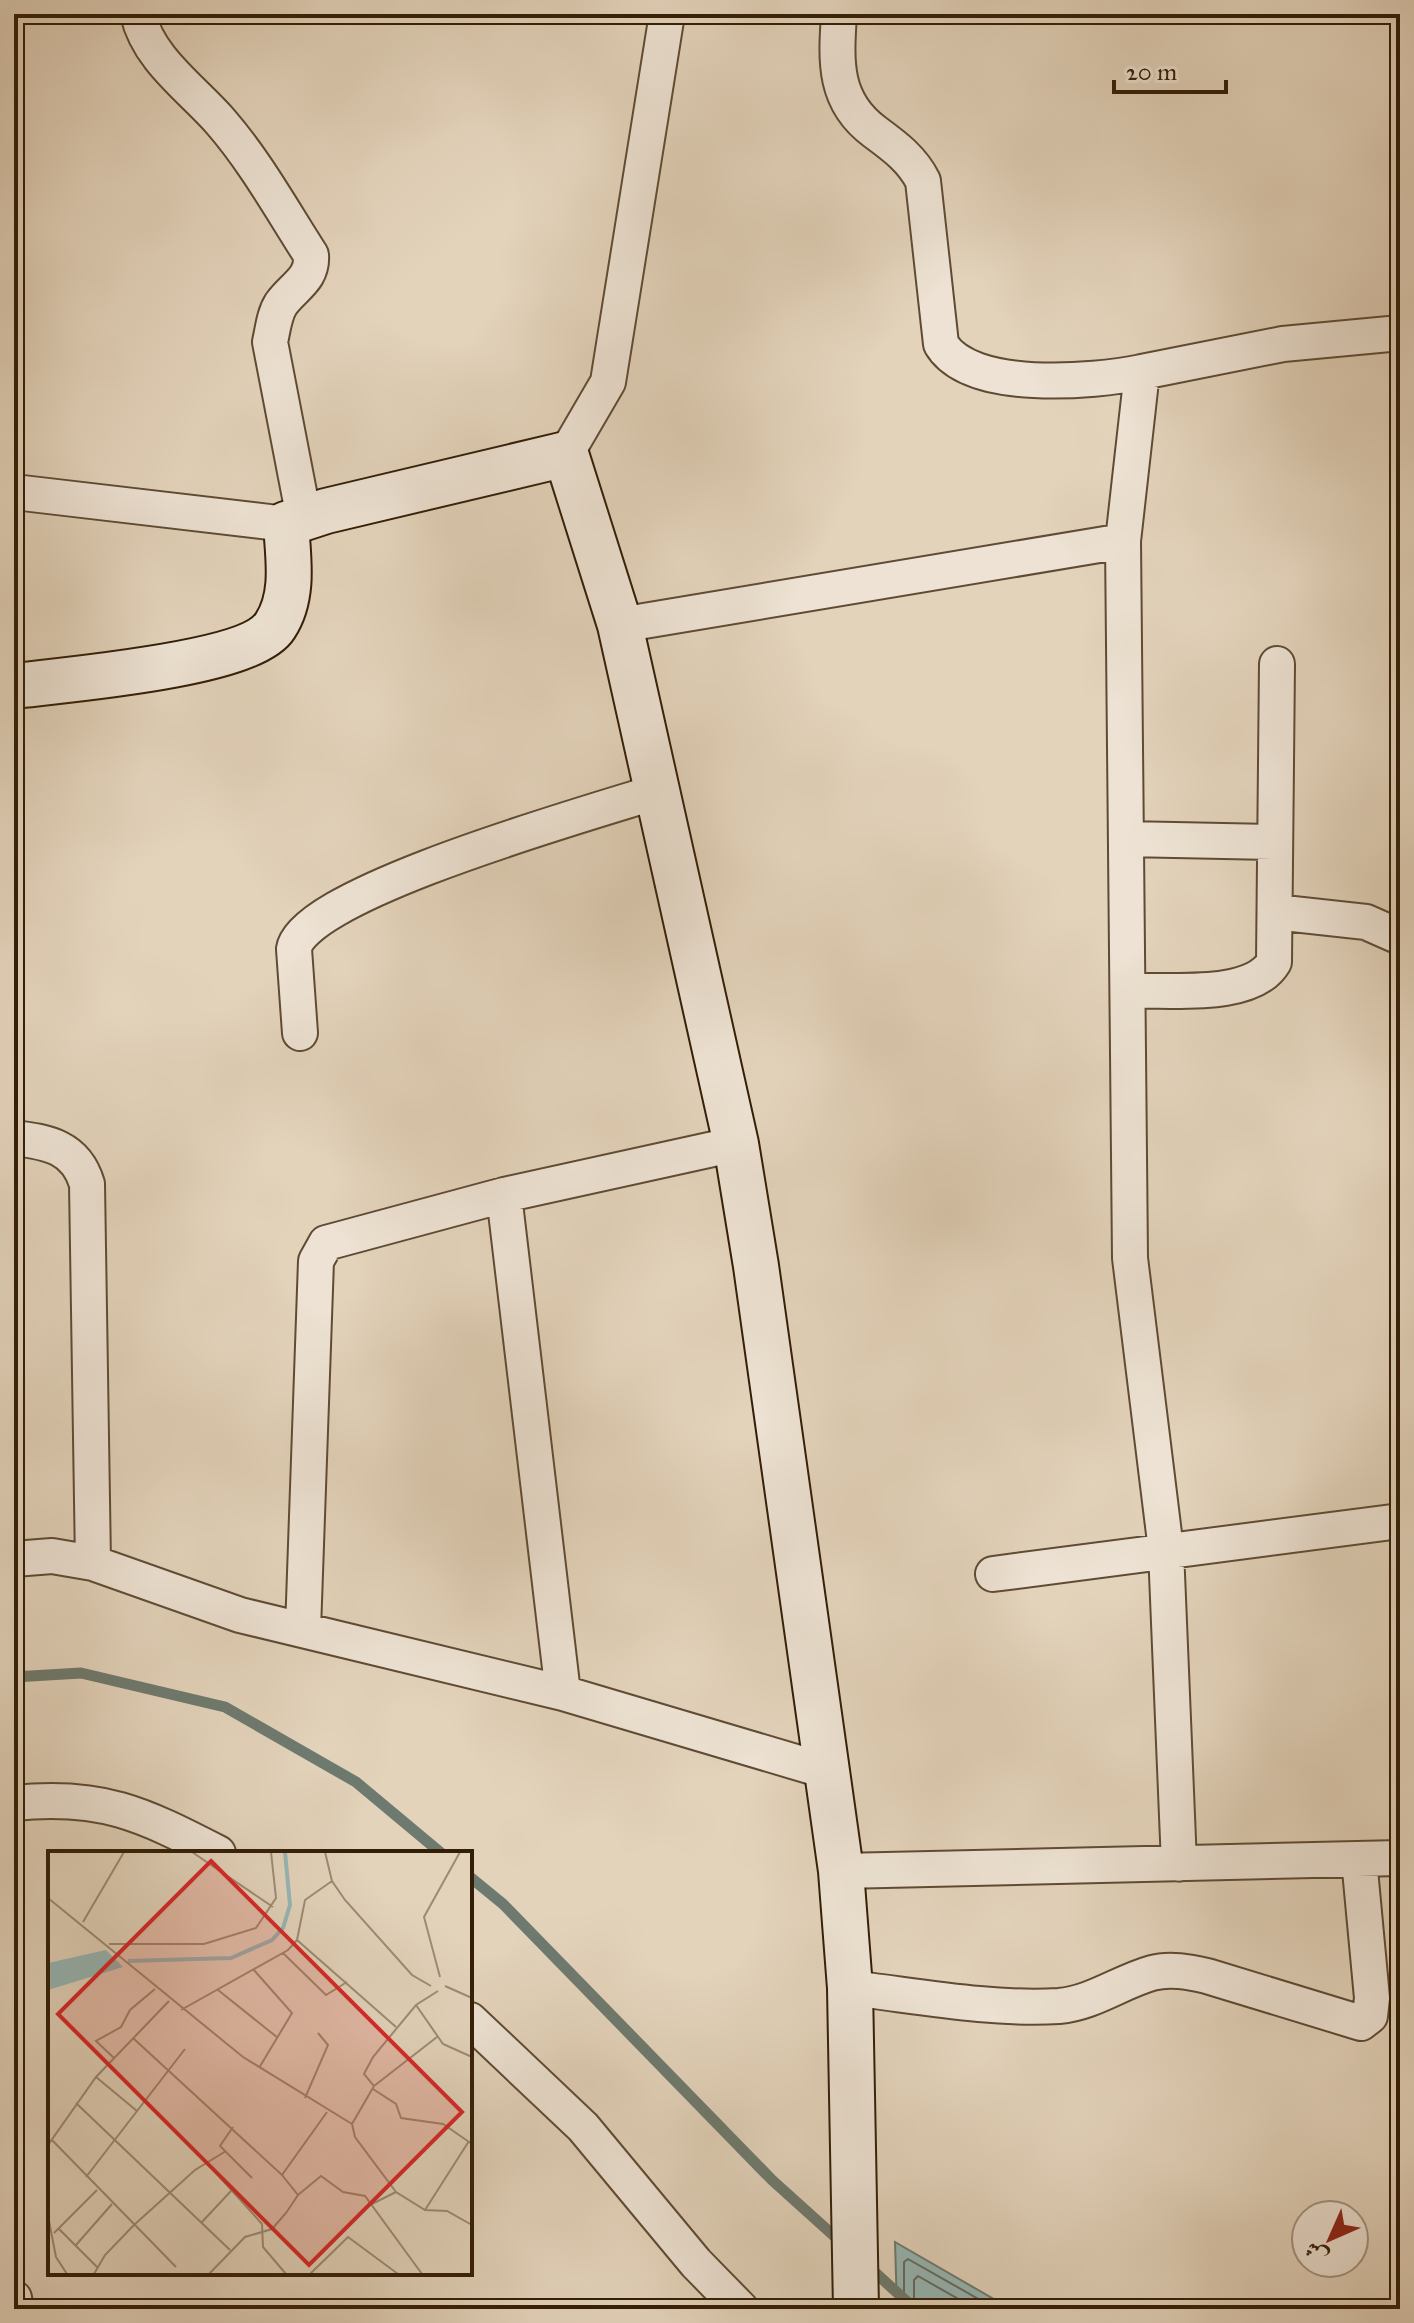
<svg xmlns="http://www.w3.org/2000/svg" width="1414" height="2323" font-family="'IM FELL Great Primer',Amiri,serif">
<rect width="100%" height="100%" fill="#e3d3bb"/>
<filter id="stains"><feTurbulence type="fractalNoise" baseFrequency=".0025" numOctaves="4"/><feColorMatrix values="0 0 0 0 .2 0 0 0 0 .09 0 0 0 0 .02 0 0 0 .5 -.17"/></filter>
<radialGradient id="worn" r=".72"><stop offset=".6" stop-color="#630" stop-opacity="0"/><stop offset="1" stop-color="#630" stop-opacity=".3"/></radialGradient>
<path fill="#96b7b5" stroke="#6e7a6f" stroke-width="2" d="M895,2242L1011,2309H897Z"/>
<g fill="none" stroke-linecap="round" stroke-linejoin="round">
<path stroke="#646a5e" stroke-width="2" d="M904,2309V2262L908,2259L996,2309
M914,2309V2280L918,2276L976,2309"/>
<path stroke="#6e7a6f" stroke-width="11" d="M14,1677L81,1673L225,1707L356,1782L441,1853
M470,1877L503,1904L772,2180L843,2244
M868,2266L915,2309"/>
<g stroke="#5f4b34" stroke-width="38">
<path id="street" d="M138,14C148,59 191,88 220,121C255,161 282,210 311,255C313,279 294,286 281,304C274,315 273,329 270,342L304,518
M839,14C836,61 833,101 875,132C894,146 912,159 923,181L941,344C970,393 1093,382 1142,372
M566,454L608,382L667,14
M14,492L286,524
M1123,541L1130,1258L1166,1550L1179,1864
M620,625L1123,541L1142,372L1283,344L1400,333
M1126,839L1275,842
M1275,912L1366,922L1400,937
M1128,991C1169,989 1252,1000 1274,962L1277,664
M300,1033L294,949C302,893 600,810 659,791
M14,1138C48,1142 76,1147 87,1184L93,1563
M504,1195L563,1693
M14,1559L52,1556L93,1563L240,1615L563,1693L826,1771
M993,1574L1400,1521
M303,1630L316,1261L326,1243L504,1195L736,1144
M14,1803C102,1794 142,1814 218,1853
M841,1871L1400,1858
M850,1988C918,1996 990,2010 1059,2006C1093,2003 1120,1982 1152,1973C1170,1968 1189,1972 1207,1976L1361,2023L1370,2016L1372,1998L1359,1859
M470,2020L583,2127L696,2263L741,2309
M14,2298L16,2309"/>
</g>
<g stroke="#331e07" stroke-width="48">
<path id="secondary" d="M14,686C63,680 250,665 275,626C295,596 288,557 286,524L326,511L566,454L620,625L736,1144L756,1266L841,1871L850,1988L856,2309"/>
</g>
<use href="#street" stroke="#ede2d3" stroke-width="34"/>
<use href="#secondary" stroke="#ede2d3" stroke-width="44"/>
</g>
<g transform="translate(48 1851)">
<rect width="424" height="424" fill="#e3d3bb"/>
<path d="M58,99L75,116L0,139V112Z" fill="#96b7b5"/>
<path fill="none" stroke="#96b7b5" stroke-width="4" d="M80,110L183,107L224,89L235,77L242,54L237,1"/>
<path fill="none" stroke="#9d8b73" stroke-width="2" d="M144,1L225,56M277,1L284,30L297,49L364,124L383,135M0,47L195,206L304,273M35,71L76,1M249,89L348,176M61,93H156L208,77L228,47L223,1M235,102L278,144L299,131M205,118L244,162L211,217M392,126L376,66L412,1M397,135L424,147M170,139L230,187M390,140L368,154L325,206L316,223L326,235L304,273L307,286L348,341L377,359L399,360L424,374M368,154L395,193L424,206M133,159L240,99L249,89L257,49L284,30M85,187L234,324M66,207L48,190L73,176L82,159L107,138M48,226L89,260M326,235L389,186M325,238L348,253L353,267L395,273L424,293M257,247L280,194L270,182M28,252L182,399M185,276L172,295L204,327M3,288L128,416M0,294L48,226L121,150M159,312L214,373L215,396L238,423M38,326L137,198M250,344L273,325L295,341L317,345L374,423M324,353L348,341M377,359L421,290M0,365L8,406L19,423M153,372L183,340M10,377L49,416M6,382L49,339M28,394L64,353M46,423L57,404L86,374L147,319L178,300M161,423L197,386L224,378L238,362L250,344L234,324L279,261M262,423L300,386L350,423"/>
<path fill="#d62828" fill-opacity="0.15" stroke="#d62828" stroke-width="4" d="M163,10L414,261L261,414L10,163Z"/>
<rect width="424" height="424" fill="none" stroke="#331e07" stroke-width="4"/>
</g>
<rect width="1414" height="2323" fill="none" stroke="#e3d3bb" stroke-width="48"/>
<rect x="16" y="16" width="1382" height="2291" fill="none" stroke="#331e07" stroke-width="4"/>
<rect x="24" y="24" width="1366" height="2275" fill="none" stroke="#331e07" stroke-width="2"/>
<g transform="translate(1330 2239) rotate(225)"><circle r="38" fill="#ede2d3" stroke="#a39481" stroke-width="2"/>
<path d="M0-6L14 30L0 20L-14 30Z" fill="#8f2418"/>
<text y="-12" font-size="22" font-weight="bold" text-anchor="middle" fill="#331e07">ش</text>
</g>
<path d="M1114 80v12h112v-12" fill="none" stroke="#331e07" stroke-width="4"/>
<text x="1126" y="80" font-size="24" fill="#331e07" stroke="#ede2d3" stroke-width="6" paint-order="stroke">20 m</text>
<rect width="100%" height="100%" filter="url(#stains)"/>
<rect width="100%" height="100%" fill="url(#worn)"/>
</svg>
